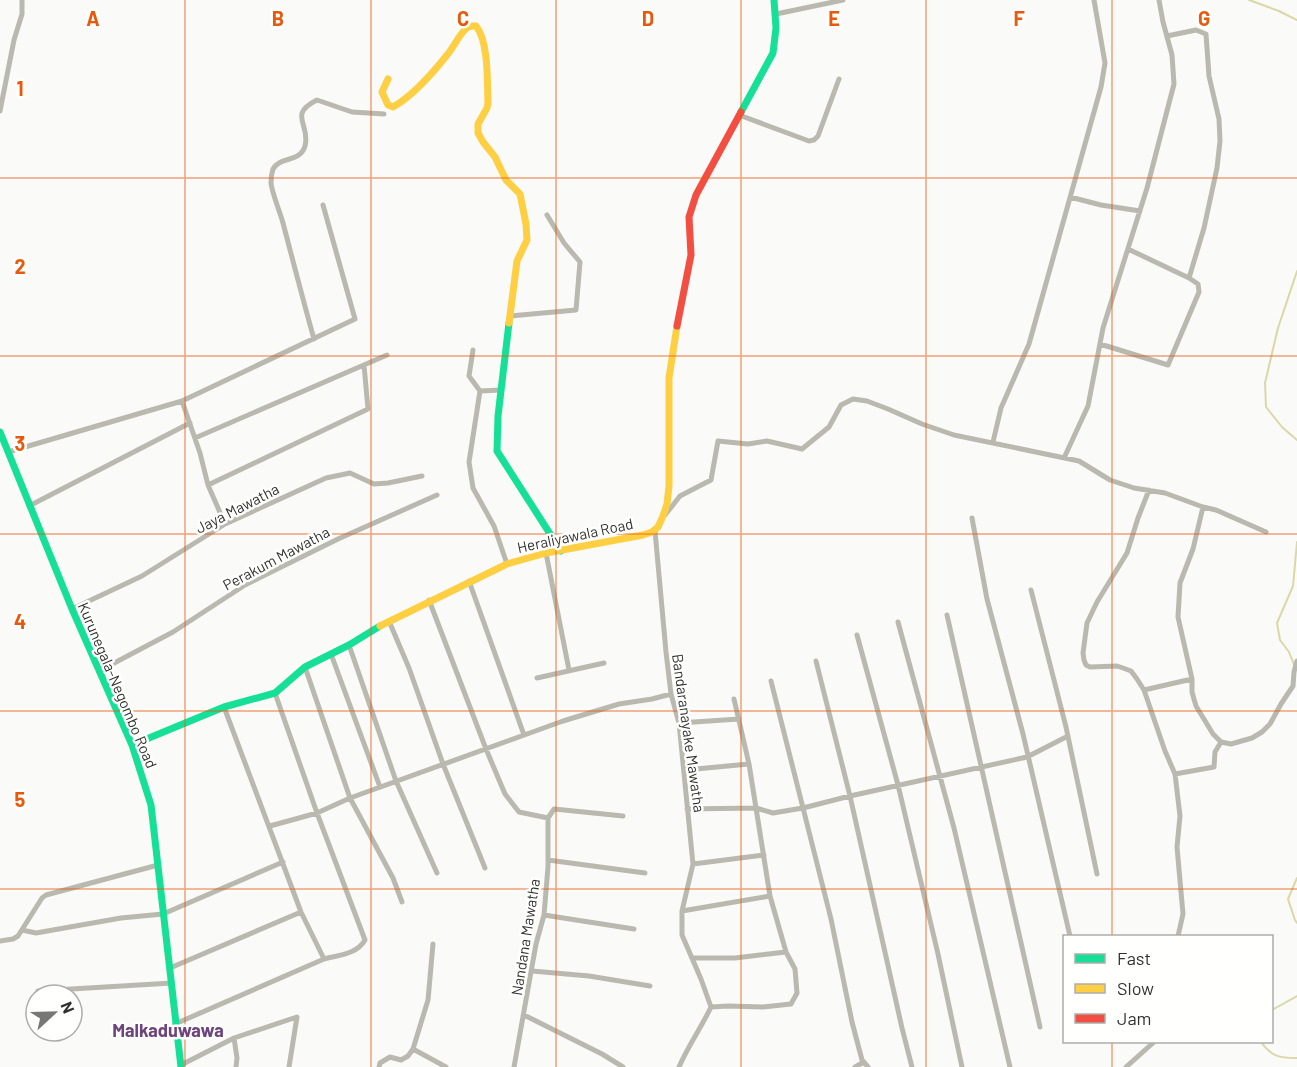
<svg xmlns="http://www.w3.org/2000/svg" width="1297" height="1067" font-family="Barlow,sans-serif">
<rect width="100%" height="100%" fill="#fafaf8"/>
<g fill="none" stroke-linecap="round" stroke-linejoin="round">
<path stroke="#dad8a5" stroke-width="2" d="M1249,0L1279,11L1297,20
M1297,271L1278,328L1265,383L1266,407L1282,427L1297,440
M1295,667L1289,652L1280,640L1277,623L1293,586L1297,542
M1297,878L1288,899L1295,920L1297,923
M1272,1010L1297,996
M1261,1042C1272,1057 1279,1058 1297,1058"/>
<path stroke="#bab9b0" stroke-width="5" d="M776,14L843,0
M0,111L14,40L22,14V0
M739,115L809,141L814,140L818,136L839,79
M1070,197L1101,205L1140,211
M1128,249L1189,278
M510,316L576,310L580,262L564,243L547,215
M314,339C303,300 293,261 283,223C280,212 272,193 271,183C271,180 272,172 273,169C280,156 300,163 305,146C311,124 287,115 317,100L352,112L384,114
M1100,344L1168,365L1199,292L1198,284L1189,278L1204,228L1217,168L1220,141L1219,119L1209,76L1206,34L1196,30L1167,36
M473,350L469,376L480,391L469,462L473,488L494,526L507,564
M480,391L501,390
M182,401L200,453L208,485
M195,438L387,355
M993,442L1001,408L1029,344L1101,87L1105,63L1094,0
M8,452L182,401L355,319L323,205
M1064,458L1088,406L1103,328L1147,188L1174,84L1172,55L1163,22L1159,0
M1149,490L1138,518L1127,553L1097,602L1087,623L1083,653L1084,660L1086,665L1090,667L1117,666L1123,668L1131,671L1137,679L1144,690L1165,751L1175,774L1180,816L1177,847L1183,914L1178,936
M29,506L190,423
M1203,507L1193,549L1180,583L1178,617L1192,679V692L1196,706L1213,734L1221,742L1231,744L1252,738L1262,732L1270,724L1281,704L1293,686L1294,672L1297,661
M665,515L680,496L711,480L718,441L748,444L767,441L802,449L829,427L841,405L853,399L867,401L888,409L922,424L954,435L1079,461L1110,480L1134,488L1165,493L1203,507L1216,510L1266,532
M972,518L987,599L1023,734L1070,936
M225,524L208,485L368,409L364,365
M655,531L666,652L671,694L679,723L693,864L682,911V935L701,979L711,1007C701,1028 688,1046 679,1067
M546,553L569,670
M469,581L524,735
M1031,590L1066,727L1097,874
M429,600L486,749L505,794L519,812L548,818
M72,609L142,576L225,524L326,478L350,473L374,484L388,483L422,476
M947,615C977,752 1010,889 1040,1027
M389,621L409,668L443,764L485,868
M898,622L954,828L1010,1067
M857,635L898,785L938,954L962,1067
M349,645L396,781L437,873
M331,654L380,787
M816,661L850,796L902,1028L912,1067
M305,667L350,798L393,878L402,902
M99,671L173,632L245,585L338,539L437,495
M537,678L604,663
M771,681L831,919L852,1022L862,1060L868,1067
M1144,690L1192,679
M275,693L317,813L365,940C357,954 340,955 324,959
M679,723L739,719
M685,770L749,764
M1175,774L1214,767L1215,752L1221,742
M687,809L756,808L773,813L803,808L850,796L1027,757L1068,736
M270,826L317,813L350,798L563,721L619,704L652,699L671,694
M548,860L645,873
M693,864L764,855
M682,911L770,896
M544,915L634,929
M22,930L36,933L121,918L163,914L283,862
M0,941L13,939L18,936L42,898L46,895L158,865
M692,958H735L786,952
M170,968L301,912
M532,971L589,976L650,986
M38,991L172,983
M711,1007L728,1006L763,1007L791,1004L797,993L795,969L786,952L770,896L749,764L734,699
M524,1015L602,1054L623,1067
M175,1024L324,959L301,912L224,707
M234,1038L237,1058L236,1067
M413,1049L428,1000L433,944
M181,1065L234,1038L297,1017L289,1067
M379,1067L380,1063L390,1057L401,1060L408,1056L413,1049L446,1067
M514,1067L536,944L544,915L548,867V818L554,809L623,816
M855,1067L864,1062
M1126,1067L1154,1042"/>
<path stroke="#16e098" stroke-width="7" d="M741,112L773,53L776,28L774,0
M509,323L498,416L497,451L561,551
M0,432L72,609L132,745L151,805L181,1067
M132,745L224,707L275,693L305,667L349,645L380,626"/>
<path stroke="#ffcf43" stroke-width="7" d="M388,79L382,92L388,105L393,107C414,95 432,74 447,55C454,47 459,34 467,28C471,25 471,26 476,26C489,42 487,82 488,103L487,108L478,124V133L483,142L495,157L506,180L520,194L526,224L527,240L517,261L509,323
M380,626L507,564L546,553L643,535L652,532L658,527L663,516L667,504L669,486V378L677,326"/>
<path stroke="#f24e42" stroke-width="7" d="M677,326L691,255L689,217L696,195L741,112"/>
</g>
<path fill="none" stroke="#e8590c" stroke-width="1.5" stroke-opacity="0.55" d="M185,0V1067M371,0V1067M556,0V1067M741,0V1067M926,0V1067M1112,0V936M0,178H1297M0,356H1297M0,534H1297M0,711H1297M0,889H1297M1112,1042V1067"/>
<g text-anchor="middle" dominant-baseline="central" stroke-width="5" stroke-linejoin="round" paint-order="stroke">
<g font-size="15" fill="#313130" stroke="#fffffe">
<text transform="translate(237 508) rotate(-27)">Jaya Mawatha</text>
<text transform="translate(575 535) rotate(-12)">Heraliyawala Road</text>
<text transform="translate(276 558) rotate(-28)">Perakum Mawatha</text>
<text transform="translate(118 685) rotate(67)">Kurunegala-Negombo Road</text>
<text transform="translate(689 733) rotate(82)">Bandaranayake Mawatha</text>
<text transform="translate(525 937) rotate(-81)">Nandana Mawatha</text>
</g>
<g font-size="18" font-weight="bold" fill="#6d447d" stroke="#fffffe">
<text x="168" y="1030">Malkaduwawa</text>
</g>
</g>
<g font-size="20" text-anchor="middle" font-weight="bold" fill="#e8590c" stroke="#fffffe" stroke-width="5" stroke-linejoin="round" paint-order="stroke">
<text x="93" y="26">A</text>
<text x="278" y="26">B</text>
<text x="463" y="26">C</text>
<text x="648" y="26">D</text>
<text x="834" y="26">E</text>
<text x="1019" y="26">F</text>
<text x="1204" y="26">G</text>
<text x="20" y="96">1</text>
<text x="20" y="274">2</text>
<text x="20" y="451">3</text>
<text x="20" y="629">4</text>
<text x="20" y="807">5</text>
</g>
<rect x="1063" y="935" width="210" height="108" fill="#fffffe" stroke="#adadac" stroke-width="1.5"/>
<rect x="1075" y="954" width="30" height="9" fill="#16e098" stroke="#adadac" stroke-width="1.5"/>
<text x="1117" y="965" font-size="18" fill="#313130">Fast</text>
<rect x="1075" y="984" width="30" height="9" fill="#ffcf43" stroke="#adadac" stroke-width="1.5"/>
<text x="1117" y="995" font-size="18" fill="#313130">Slow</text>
<rect x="1075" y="1014" width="30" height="9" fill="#f24e42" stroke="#adadac" stroke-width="1.5"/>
<text x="1117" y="1025" font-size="18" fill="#313130">Jam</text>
<g transform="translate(54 1013) rotate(68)"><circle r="28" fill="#fffffe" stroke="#adadac" stroke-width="1.5"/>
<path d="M0-4.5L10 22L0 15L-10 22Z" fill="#777776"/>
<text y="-9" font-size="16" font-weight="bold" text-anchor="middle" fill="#313130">N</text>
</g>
</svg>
